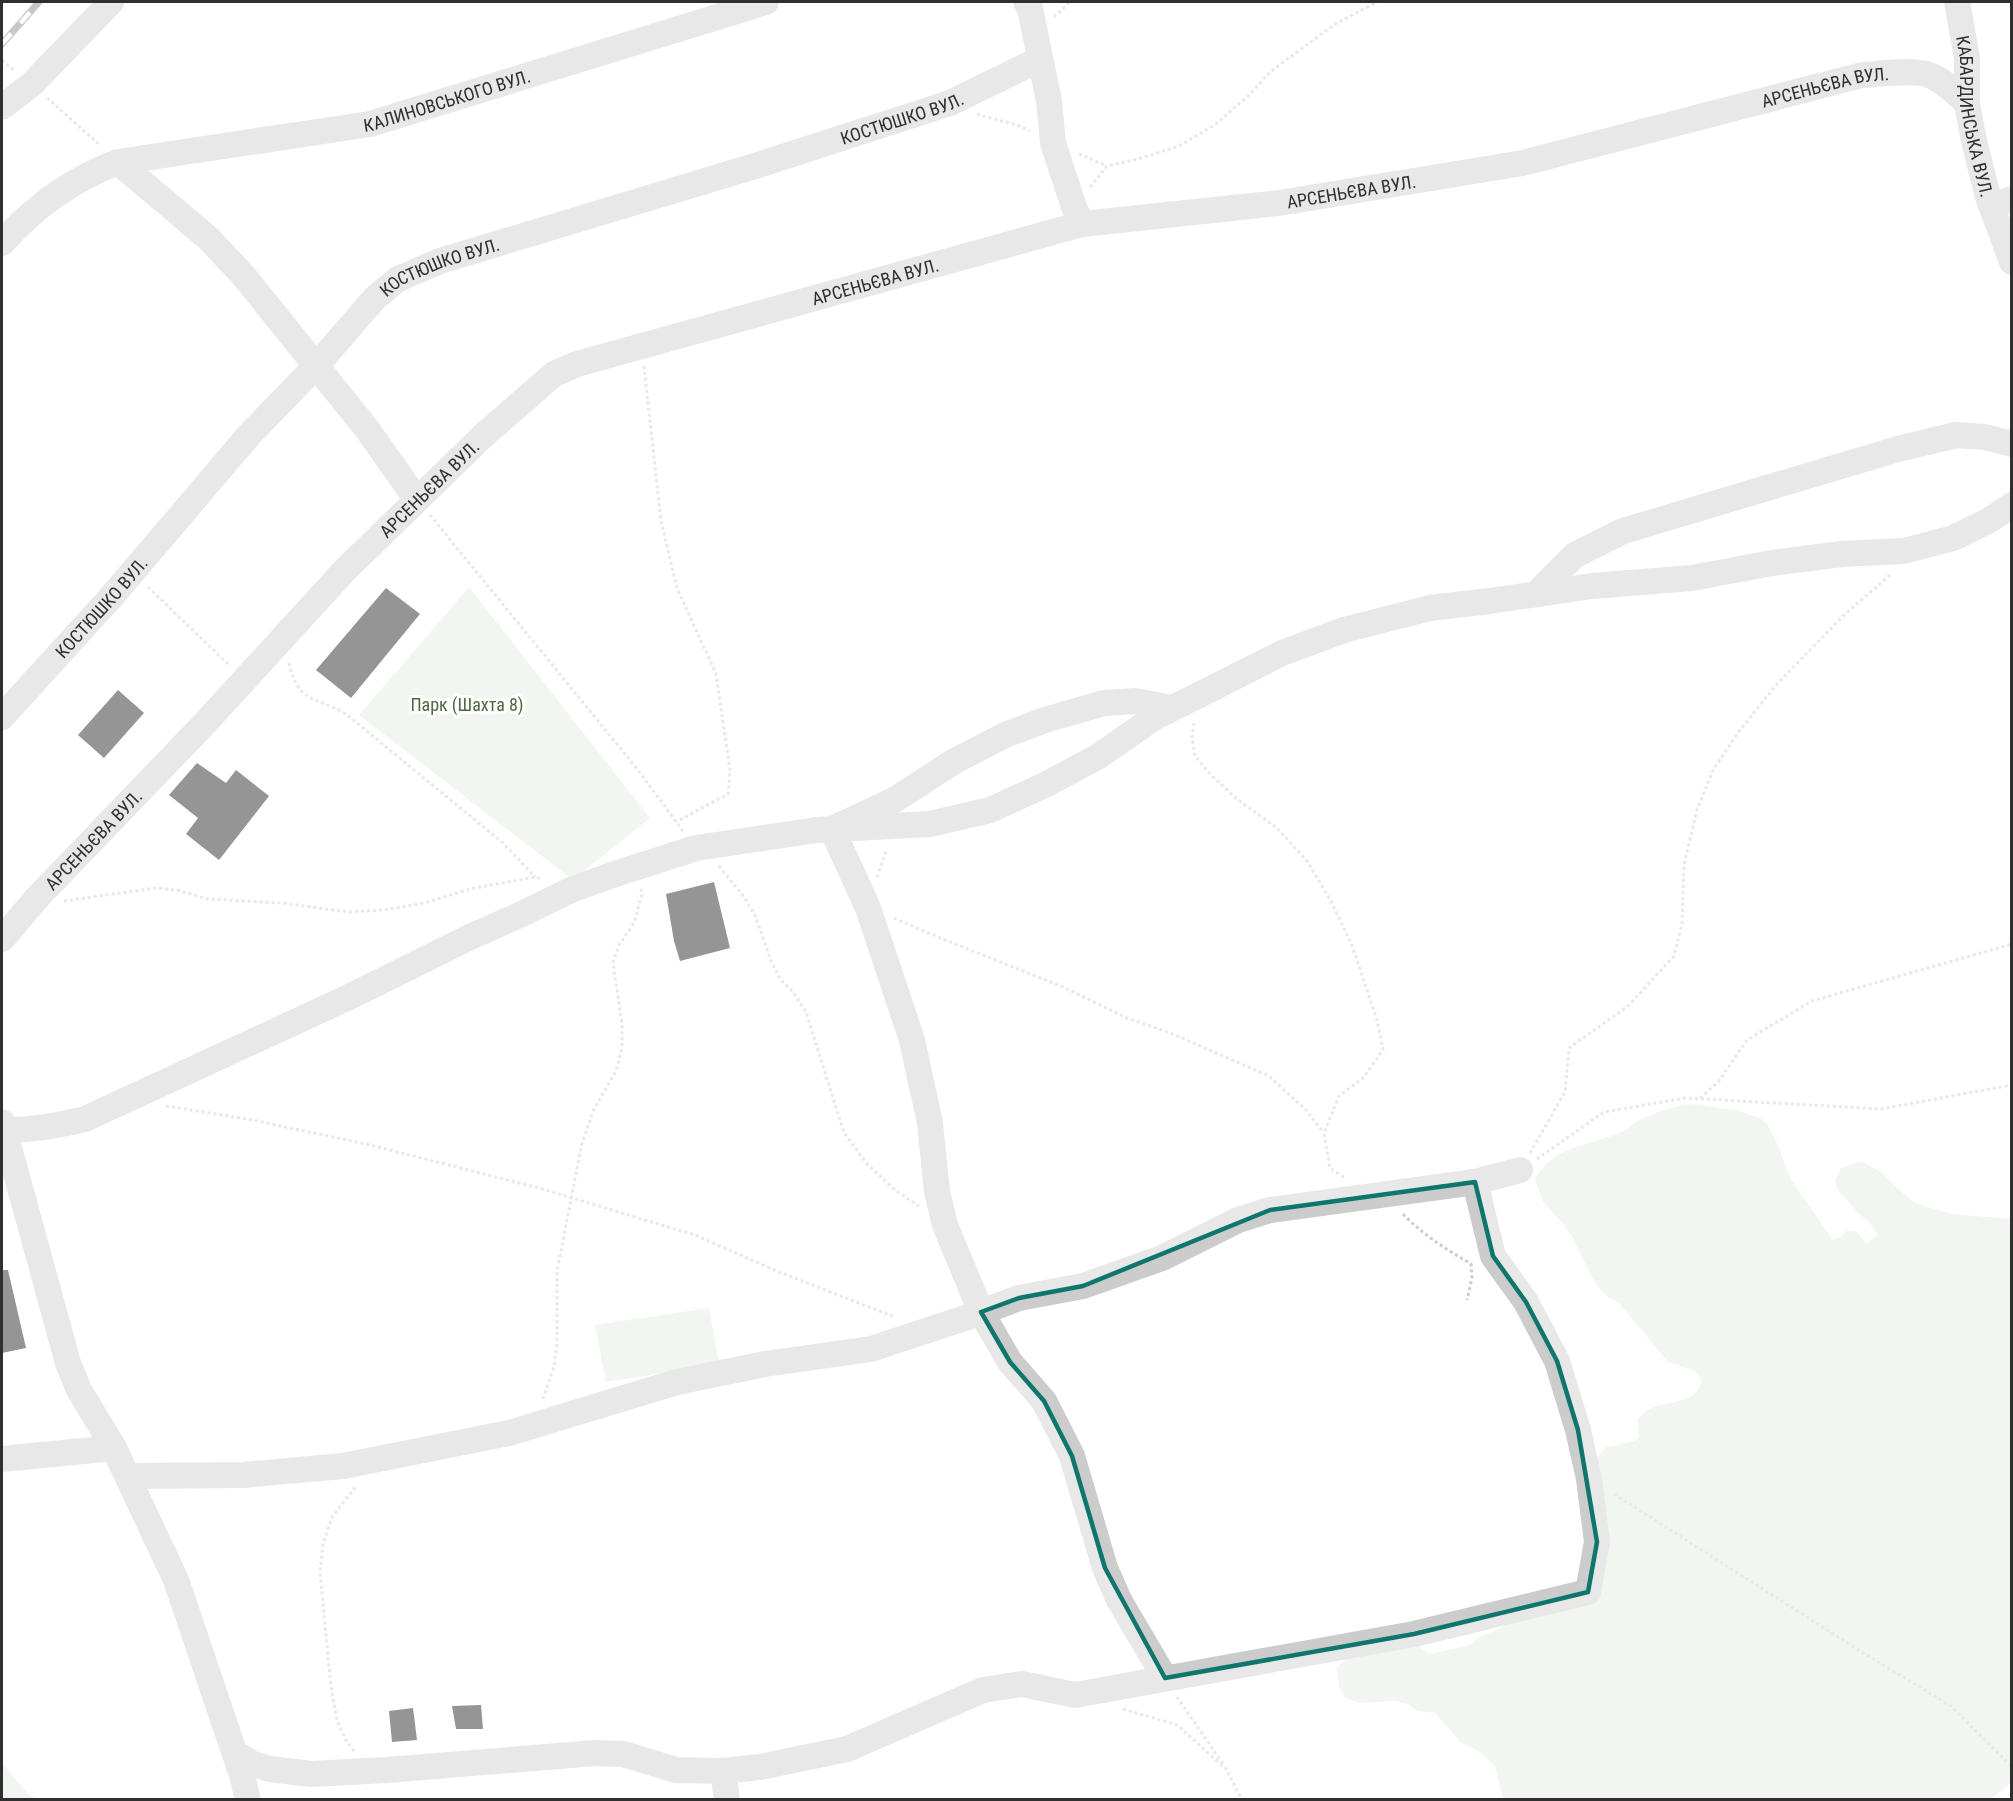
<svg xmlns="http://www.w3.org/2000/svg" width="2013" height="1801" font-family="'Roboto Condensed',sans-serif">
<rect width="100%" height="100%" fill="#fff"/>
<path fill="#e3ebdd" d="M469,587L650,818L573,880L359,715Z
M1691,1104L1736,1110L1760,1118L1767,1124L1777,1143L1790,1178L1833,1240L1841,1237L1846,1231H1857L1866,1244L1878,1235L1868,1221L1859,1214L1837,1189L1835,1181L1841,1168L1861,1161L1881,1172L1906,1196L1917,1204L1953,1214L2011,1219L2012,1780L2003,1790L1990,1799H1503L1495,1766L1480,1752L1460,1742L1435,1713L1418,1711L1409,1705L1396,1701L1360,1703L1345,1698L1339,1687L1337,1667L1350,1656L1416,1645L1430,1654L1470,1645L1481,1636L1502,1628L1512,1617L1594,1591L1596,1459L1606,1447L1634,1441L1639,1437L1638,1419C1643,1414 1648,1409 1654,1407C1672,1400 1699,1404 1701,1379L1695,1371L1668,1362L1619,1303L1606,1296L1595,1283L1571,1235L1563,1224L1543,1202L1535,1179C1552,1146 1591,1145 1622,1132C1628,1129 1632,1124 1638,1121C1653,1113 1673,1106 1691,1104Z
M709,1308L719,1364L606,1382L595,1325Z
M2,1765L5,1766L29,1795L37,1799H2Z"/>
<path fill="#161616" d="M386,588L420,614L351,698L316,670Z
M118,690L144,713L104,758L78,735Z
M197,763L226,783L236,770L269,796L219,860L186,834L198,818L169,795Z
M714,882L730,948L680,961L674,941L666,894Z
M2,1270H8L26,1348L2,1353Z
M481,1705L483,1729H456L452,1706Z
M413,1708L417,1740L392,1742L389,1711Z"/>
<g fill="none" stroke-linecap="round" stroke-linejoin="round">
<path stroke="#ccc" stroke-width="3" stroke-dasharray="3 3" stroke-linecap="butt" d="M1054,17L1070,2
M2,60L14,70
M47,98L100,145
M977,114C994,120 1014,122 1030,131
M1079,154L1107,166
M1090,187L1107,166L1138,159L1179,146L1216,124L1249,95L1270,72L1335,24L1377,2
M644,366L661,521L677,588L716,674L730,770L728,794L676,822
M430,515L638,770L683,831
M148,587L230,666
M289,663C299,705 314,695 346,714L503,843L535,877
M1194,723L1192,736L1195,756L1212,776L1238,800L1276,827L1307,861L1331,901L1352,945L1377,1020L1383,1050L1363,1078L1339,1096L1324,1133L1330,1168L1345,1178
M719,866L742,894L755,915L771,961L780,979L793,992L806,1012L844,1133L868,1165L895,1190L919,1206
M877,877L887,849
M64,901L156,888L177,890L207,899L282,903L349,912L384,910L424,903L470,889L535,877L542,879
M894,918L945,940L1063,987L1127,1018L1168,1032L1269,1076L1306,1110L1324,1133
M1700,1098L1718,1082L1747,1040L1812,1001L2012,944
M166,1106L253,1120L370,1145L539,1188L695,1235L779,1272L895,1317
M1530,1153L1565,1092L1569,1048L1628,1006L1674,956L1682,924L1684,864L1697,810L1713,770L1737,734L1776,685L1844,615L1890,575
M1537,1159L1604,1112L1686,1098L1881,1109L2012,1085
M1403,1214C1423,1235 1446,1249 1471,1264L1472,1278L1467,1300
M543,1399L554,1367L557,1343V1271L582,1143L594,1109L616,1071L622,1048V1024L613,962L619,945L634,923L642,895L641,889
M1614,1494L1860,1651L1951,1706L2012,1767
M1177,1697L1223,1764
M1123,1709L1177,1725L1226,1769L1242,1800
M354,1751L346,1740L337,1721L331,1687L320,1572L323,1544L332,1517L357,1485"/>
<g stroke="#ccc" stroke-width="26">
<path d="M1026,2L1030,9L1049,101L1053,143L1074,207L1082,224"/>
<path id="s1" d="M1957,2L1967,58V103L1974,141L1988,197L2012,262"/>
<path d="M2,107L32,84L111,2"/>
<path d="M118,162L208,238L243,275L367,429L417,500"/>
<path d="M1991,206L2012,199"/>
<path id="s2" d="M2,243C34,207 73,179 118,162L370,124L766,2"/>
<path d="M1536,594L1575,555L1623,531L1898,449L1956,435L1985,437L2012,444"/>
<path id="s3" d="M2,717L112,596L250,434L316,366L375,298L398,279L440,261L755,166L950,103L1040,59"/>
<path id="s4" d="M2,939L36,899L206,722L344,571L484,435L554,374L577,364L642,346L1082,224L1279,203L1523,163L1862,75C1881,74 1912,69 1929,75C1944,80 1956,94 1967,103"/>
<path d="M2,1122L68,1363L79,1390L114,1448L176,1580L242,1775L248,1800"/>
<path d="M5,1130C33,1130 58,1126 85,1119L347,998L470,937L524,913L571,890L612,875L696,848L817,830L930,824L990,810L1045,785L1099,756L1155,717L1199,695L1282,653L1344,630L1430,608L1490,601L1592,586L1692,578L1772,563L1842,554L1904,551L1953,538L1988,521L2012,505"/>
<path d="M2,1459L114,1448"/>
<path d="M128,1476L243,1475L343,1466L509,1433L677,1382L765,1364L871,1349L971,1316L1019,1298L1083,1286L1162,1258L1238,1220L1270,1210L1475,1182L1520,1170"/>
<path d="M1165,1678L1119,1600L1105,1568L1072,1456L1044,1401L1010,1362L981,1312L945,1225L937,1192L930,1123L912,1040L868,908L832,829L896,799L953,762L1005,735L1045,720L1104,703L1135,701L1172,708"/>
<path d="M235,1753L253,1764L270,1769L311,1774L387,1770L595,1753L623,1754L676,1770L723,1771L760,1767L847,1749L983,1690L1022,1684L1075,1695L1414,1634L1588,1592L1597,1542L1589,1479L1578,1430L1557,1361L1526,1302L1493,1256L1475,1182"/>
<path d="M723,1771L727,1800"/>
</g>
<g stroke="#848484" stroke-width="7">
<path id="rail" d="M2,44L39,2"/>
</g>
<use href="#rail" stroke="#fff" stroke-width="4.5" stroke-dasharray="14" stroke-linecap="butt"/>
</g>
<path d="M0 0H2013V1801H0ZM1475,1182L1493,1256L1526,1302L1557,1361L1578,1430L1597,1542L1588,1592L1414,1634L1165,1678L1105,1568L1072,1456L1044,1401L1010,1362L981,1312L1019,1298L1083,1286L1270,1210Z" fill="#fff" fill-opacity=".55" fill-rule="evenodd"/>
<path fill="none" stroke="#0f766e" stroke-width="4.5" stroke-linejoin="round" d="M1475,1182L1493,1256L1526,1302L1557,1361L1578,1430L1597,1542L1588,1592L1414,1634L1165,1678L1105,1568L1072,1456L1044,1401L1010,1362L981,1312L1019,1298L1083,1286L1270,1210Z"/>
<g text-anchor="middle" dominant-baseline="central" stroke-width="6" stroke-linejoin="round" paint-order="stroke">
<g font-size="18" fill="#2f2f2f" stroke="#fff">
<text stroke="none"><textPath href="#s4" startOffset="2097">АРСЕНЬЄВА ВУЛ.</textPath></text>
<text stroke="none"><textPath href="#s2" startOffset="478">КАЛИНОВСЬКОГО ВУЛ.</textPath></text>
<text stroke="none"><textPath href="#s1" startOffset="116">КАБАРДИНСЬКА ВУЛ.</textPath></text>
<text stroke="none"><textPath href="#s3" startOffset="1120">КОСТЮШКО ВУЛ.</textPath></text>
<text stroke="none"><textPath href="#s4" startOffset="1611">АРСЕНЬЄВА ВУЛ.</textPath></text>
<text stroke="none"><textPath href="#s3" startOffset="634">КОСТЮШКО ВУЛ.</textPath></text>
<text stroke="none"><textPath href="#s4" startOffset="1125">АРСЕНЬЄВА ВУЛ.</textPath></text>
<text stroke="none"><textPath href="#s4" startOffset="621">АРСЕНЬЄВА ВУЛ.</textPath></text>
<text stroke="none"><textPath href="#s3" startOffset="148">КОСТЮШКО ВУЛ.</textPath></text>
<text stroke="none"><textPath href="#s4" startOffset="135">АРСЕНЬЄВА ВУЛ.</textPath></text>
</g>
<g font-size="18" fill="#4d673f" stroke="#fff">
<text x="467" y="704">Парк (Шахта 8)</text>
</g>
</g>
<rect width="2013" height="1801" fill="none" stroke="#2f2f2f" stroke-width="6"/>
</svg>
